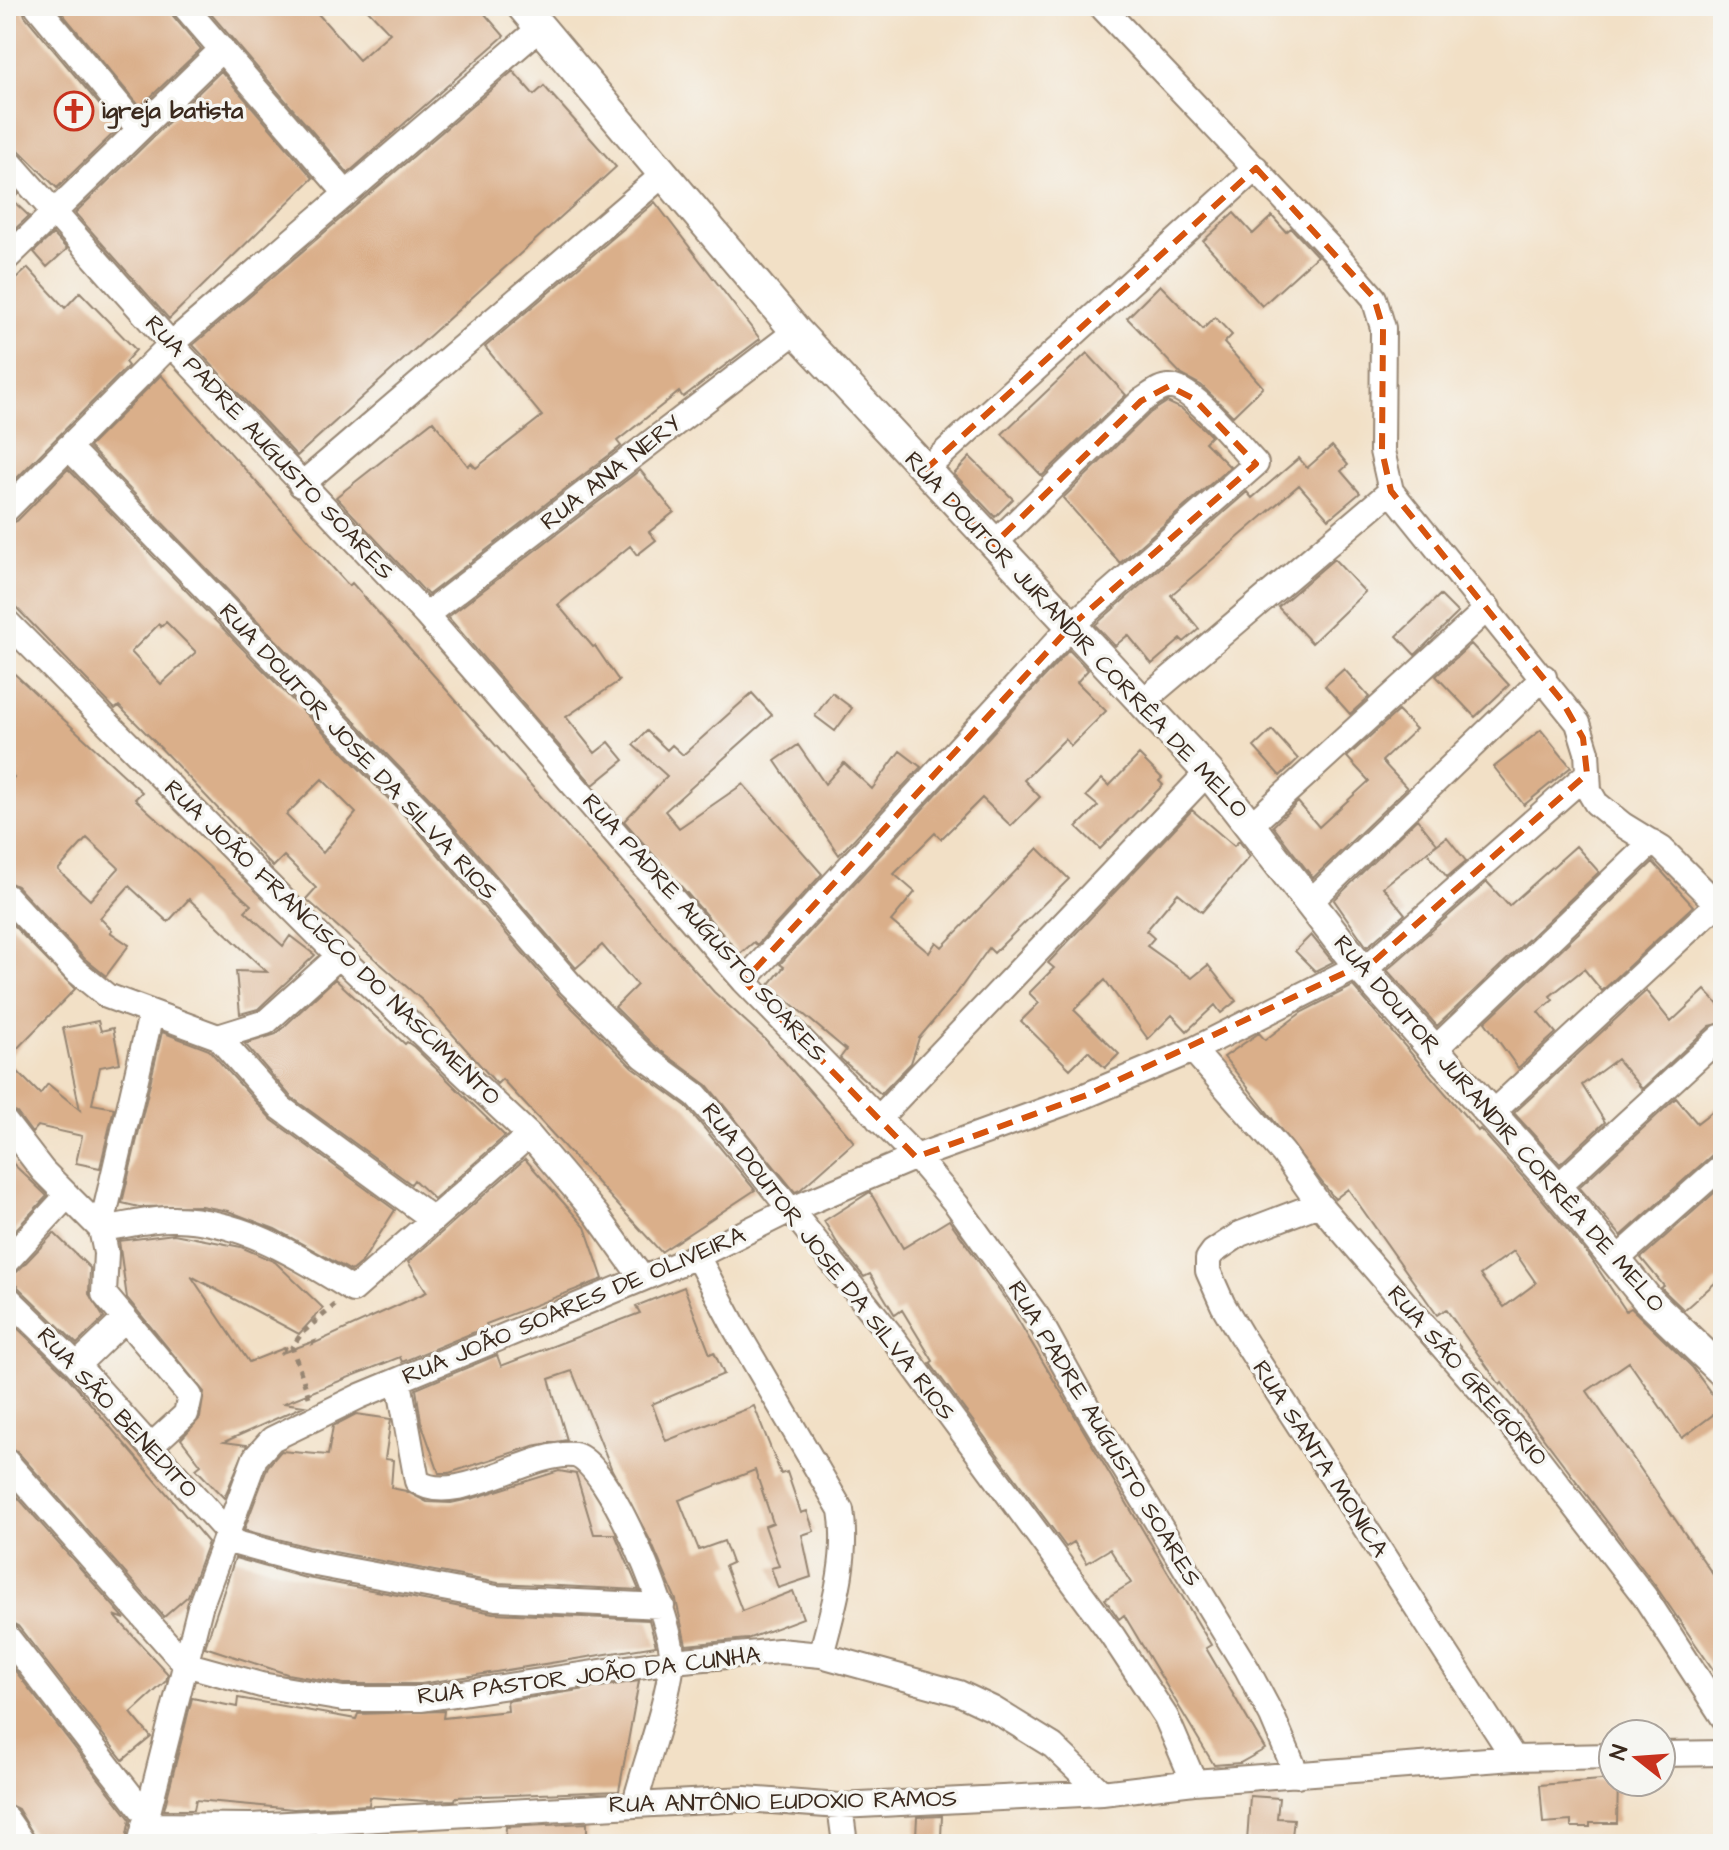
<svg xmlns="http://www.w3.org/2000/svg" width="1729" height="1850" font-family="'Architects Daughter',sans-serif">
<rect width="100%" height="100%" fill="#f6f6f2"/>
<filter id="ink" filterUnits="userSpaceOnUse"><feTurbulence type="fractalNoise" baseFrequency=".0125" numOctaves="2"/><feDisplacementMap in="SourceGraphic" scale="16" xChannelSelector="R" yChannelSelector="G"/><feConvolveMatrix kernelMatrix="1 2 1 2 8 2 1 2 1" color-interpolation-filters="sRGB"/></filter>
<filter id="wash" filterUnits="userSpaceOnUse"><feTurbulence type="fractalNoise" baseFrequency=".006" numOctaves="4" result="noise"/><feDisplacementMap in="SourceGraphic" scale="32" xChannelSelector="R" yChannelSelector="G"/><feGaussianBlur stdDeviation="1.8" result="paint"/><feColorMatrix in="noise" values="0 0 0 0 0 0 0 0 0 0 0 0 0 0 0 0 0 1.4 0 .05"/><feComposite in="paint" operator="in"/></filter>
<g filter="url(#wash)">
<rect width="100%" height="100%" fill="#f2e0c6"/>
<g id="blocks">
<path fill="#daaf8a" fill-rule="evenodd" d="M6,6H22L25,16L119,128L57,188L17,148L6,143Z
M56,6H169L173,16L201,49L140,107Z
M204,6H311L359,60L390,33L364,6H478L504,36L348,173Z
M221,71L313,178L169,319L75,213Z
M513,71L534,95L544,86L616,167L297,456L193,345Z
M6,181L18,194L12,200L29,216L14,230L6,220Z
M655,202L760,339L683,397L679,392L617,441L621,446L428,595L336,497L433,421L468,466L471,463L476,468L542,416L485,347Z
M1234,213L1253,234L1272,216L1286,232L1291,228L1317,256L1262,306L1203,241Z
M53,234L67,249L47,267L34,252Z
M28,268L65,308L80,292L136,350L125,362L128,366L6,489V288Z
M1160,285L1203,329L1215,317L1232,335L1224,343L1263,387L1233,416L1201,385L1182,375L1127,318Z
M1087,353L1126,395L1042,476L1002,434Z
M161,375L349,586L352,583L390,626L714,992L766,1040L854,1142L800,1190L795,1192L707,1085L653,1045L615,1007L637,985L602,945L576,968L429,798L89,447Z
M1167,402L1182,409L1205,430L1211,436L1205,442L1230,467L1120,563L1063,498L1150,413Z
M1332,446L1348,465L1341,471L1360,493L1329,519L1299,485L1171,595L1199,629L1184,642L1181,639L1152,664L1128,635L1115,646L1095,625L1247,492L1252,498L1299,458L1307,468Z
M970,457L1013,499L995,517L954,474Z
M68,469L407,818L559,995L632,1067L686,1106L755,1190L661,1252L502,1079L497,1084L423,1001L306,899L316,888L284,856L273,867L155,742L119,706L115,709L6,597V525L17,521ZM166,622L196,652L161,684L131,652L159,624L161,627ZM322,779L356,813L323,853L286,815Z
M640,470L674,512L649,532L656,540L637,555L630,546L558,605L593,647L595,646L619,681L566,717L595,753L609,742L624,760L593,785L448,617Z
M1334,559L1365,592L1312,643L1278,607Z
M1440,595L1458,613L1415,655L1397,636Z
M1471,644L1509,685L1475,717L1436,676Z
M1069,650L1088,670L1077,682L1106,711L1071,746L1065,739L1024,780L1040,797L1011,826L982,798L941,839L935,833L894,874L915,892L891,921L929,953L936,942L942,947L1038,848L1069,879L994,953L989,948L957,993L919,1038L911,1063L881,1094L840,1058L846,1050L769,985L784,967L780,964Z
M6,666L142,792L135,799L251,905L245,911L283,946L290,936L315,955L258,1009L240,1014L236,971L267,972L189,899L168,922L129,886L100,918L112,930L110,932L129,945L106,976L85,959L17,886L6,881V787L14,777L6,769ZM87,838L119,868L90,900L58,870Z
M1344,669L1369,697L1350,714L1325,686Z
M752,693L772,715L665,811L679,828L743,784L822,874L757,945L754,942L740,954L624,821L667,776L633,745L647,731L667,750L672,745L683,755Z
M832,693L852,708L835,731L815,716Z
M1398,711L1416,729L1382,761L1407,788L1313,878L1273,826L1298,802L1319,827L1369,781L1347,757Z
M1272,730L1298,759L1280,776L1254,747Z
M1541,730L1571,767L1524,805L1494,767Z
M798,745L825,784L844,763L872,789L900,751L921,767L839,855L775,761Z
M1139,755L1162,778L1159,781L1163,785L1100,849L1077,827L1098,806L1086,796L1102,779L1109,786Z
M1192,810L1234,846L1239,841L1250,856L1202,912L1178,893L1146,931L1154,938L1147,946L1192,978L1208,965L1236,1001L1221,1013L1215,1005L1187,1031L1172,1015L1148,1039L1105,980L1074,1010L1119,1054L1105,1068L1088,1051L1070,1069L1021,1021L1039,1003L1029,993L1054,968L1048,963Z
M1417,819L1437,844L1383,887L1405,914L1367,947L1334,900Z
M1447,837L1466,861L1447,877L1427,852Z
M1576,846L1599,872L1437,1026L1387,970L1487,882L1509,906Z
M1653,862L1693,906L1602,991L1584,969L1550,996L1553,1000L1538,1012L1556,1033L1518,1068L1485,1022Z
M6,918L75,989L6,1060Z
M1311,935L1333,962L1315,971L1295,951Z
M335,979L405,1044L407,1042L414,1047L505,1136L434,1199L414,1180L411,1184L291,1097L245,1044L276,1034Z
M1353,986L1478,1131L1480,1129L1538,1194L1590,1257L1626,1311L1631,1308L1692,1367L1722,1408L1682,1438L1629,1362L1587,1391L1714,1576L1723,1570V1684L1657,1588L1502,1383L1500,1385L1446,1309L1437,1315L1348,1189L1335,1199L1224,1057L1259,1033L1265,1040L1302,1012ZM1514,1251L1536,1283L1504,1307L1480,1275Z
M1705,990L1723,1010V1023L1710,1026L1642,1089L1617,1059L1582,1085L1605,1122L1560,1164L1514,1113L1646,991L1671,1022Z
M98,1021L101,1031L113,1028L120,1063L100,1067L92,1104L114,1108L100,1168L76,1163L82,1136L38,1126L32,1133L17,1113L6,1108V1060L40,1094L48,1084L80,1110L63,1028Z
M162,1032L209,1050L272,1120L395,1210L362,1262L351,1271L275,1229L228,1211L201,1206L139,1207L122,1203Z
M1676,1098L1697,1123L1723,1103V1150L1713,1154L1621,1236L1579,1187Z
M6,1157L47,1196L6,1240Z
M525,1159L585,1227L603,1279L486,1324L487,1327L402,1362L400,1357L284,1403L304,1406L224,1442L247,1445L224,1498L196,1469L201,1465L181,1439L200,1418L204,1392L127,1298L119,1241L174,1234L241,1247L275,1262L323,1308L299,1334L191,1276L249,1362L287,1347L282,1353L315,1341L313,1344L427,1292L408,1262Z
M1723,1185V1276L1684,1310L1661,1288L1664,1286L1641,1258Z
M870,1192L903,1248L949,1220L1008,1303L1211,1645L1206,1648L1265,1749L1240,1763L1214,1765L1124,1615L1119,1619L1105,1599L1131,1583L1110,1549L1087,1563L1074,1542L1066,1547L930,1363L933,1361L902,1310L895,1315L870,1274L864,1277L839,1246L824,1221Z
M54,1233L90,1268L89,1294L104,1318L77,1344L16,1285L6,1281V1277L17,1272Z
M684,1287L710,1354L714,1352L724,1374L652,1404L666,1441L754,1406L781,1474L787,1472L801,1513L807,1511L814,1531L802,1535L811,1577L778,1588L771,1568L779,1566L765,1526L773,1523L755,1470L679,1500L699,1550L724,1541L732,1563L725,1566L742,1611L793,1591L803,1618L747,1639L686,1645L676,1600L651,1542L612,1470L572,1371L549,1379L567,1440L533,1446L449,1473H439L421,1422L416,1389L497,1355L501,1366L540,1351L640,1313L636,1306Z
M6,1317L66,1375L208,1542L188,1596L164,1617L17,1451L6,1446Z
M356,1414L391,1419L385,1459L393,1460L391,1488L406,1491L427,1502L451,1503L474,1498L559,1471L576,1474L594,1534H615L639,1590L498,1583L308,1547L244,1530L268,1466L281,1451L328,1455L333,1426Z
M6,1484L125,1619L114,1615L168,1674L166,1681L131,1713L151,1737L123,1760L18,1626L6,1620Z
M235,1558L302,1577L493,1613L649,1620L656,1646L421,1684H344L287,1674L205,1647Z
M6,1659L130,1819L125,1844H39L18,1809L6,1803Z
M639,1681L619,1791L456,1797L455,1800L426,1801L370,1797L369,1805L294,1809L196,1800L194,1810H164L192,1698L237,1707L238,1698L356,1719L358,1714L444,1711L443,1718L508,1711L507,1701Z
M1613,1779L1618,1782L1617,1823H1590V1827H1571V1821L1543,1823L1540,1785Z
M1250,1796L1279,1798L1277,1818L1294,1819L1291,1844L1247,1842Z
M942,1816L941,1837L916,1836L917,1817Z
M587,1823V1844H505L506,1827Z"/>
</g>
</g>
<g filter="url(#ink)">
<use href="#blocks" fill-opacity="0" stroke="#968572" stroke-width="2"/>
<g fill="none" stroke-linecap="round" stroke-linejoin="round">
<g stroke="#968572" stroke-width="28">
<path id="minor" d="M37,6L139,129
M184,6L345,192
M1101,6L1336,254L1374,298L1383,328L1382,451L1391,491L1578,723L1587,752L1589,791L1596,803L1623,825L1662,849L1723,910
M6,158L171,344L426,615L744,981L916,1157L957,1205L1038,1318L1090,1412L1247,1669L1272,1716L1297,1775
M6,259L222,49
M68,447L418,808L570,984L643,1056L696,1095L737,1143L890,1334L1112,1635L1166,1717L1194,1782
M924,471L1256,168
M301,485L665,173
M6,510L171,344L541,27
M426,615L796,331
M6,621L339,956L529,1135L596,1214L642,1278
M1142,702L1391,491
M1251,825L1488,608
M6,896L75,970L107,996L218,1037L266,1022L339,956
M1311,901L1544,677
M1364,970L1587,774
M744,981L1072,625L1256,464C1239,447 1194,387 1170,387C1160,386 1150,396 1141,401L994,544
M218,1037L281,1108L433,1219
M1436,1048L1652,842
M1193,1050L1283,1153L1319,1204L1527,1444L1645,1597L1723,1717
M1492,1113L1717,904
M878,1119L1208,772
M6,1123L43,1171L101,1229L106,1253L104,1294L190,1396L186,1414L151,1446
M1556,1188L1720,1037
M1319,1204L1240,1234L1213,1252L1208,1259V1271L1223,1305L1242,1337L1514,1758
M101,1229C125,1226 151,1218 175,1219C242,1220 298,1256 353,1290L529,1135
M101,1229L151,1014
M697,1256L736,1330L841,1510C849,1558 833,1609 821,1655
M1615,1261L1723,1165
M6,1262L67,1196
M6,1296L77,1365L227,1532
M77,1365L125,1319
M399,1382L417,1481C453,1509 532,1450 574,1455C608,1459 677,1628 672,1663C666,1709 647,1758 635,1803
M6,1461L185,1664L261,1685L343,1699H422L673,1661L779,1651L821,1655L959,1693L993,1709L1053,1746L1102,1793
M225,1540L305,1562L496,1598L662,1606
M6,1635L146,1815
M1661,1754L1723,1753
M840,1806L845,1844
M6,1818L24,1844
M144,1825L251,1826L745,1799L840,1806L1102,1793L1194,1782L1514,1758L1613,1756
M140,1844L200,1607L255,1458L272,1439L360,1396L697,1256L790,1210L916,1157L1087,1095L1193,1050L1359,966"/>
</g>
<g stroke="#968572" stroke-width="34">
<path id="tertiary" d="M522,6L796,331L1208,772L1359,966L1552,1182L1647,1299L1723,1372"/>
</g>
<path stroke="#968572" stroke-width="5" stroke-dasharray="6 6" stroke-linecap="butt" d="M309,1397L292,1347L302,1333L335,1305"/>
<use href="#minor" stroke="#fff" stroke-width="24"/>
<use href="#tertiary" stroke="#fff" stroke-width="30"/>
</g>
</g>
<path fill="none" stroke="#d7540e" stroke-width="6" stroke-dasharray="16 10" stroke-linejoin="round" d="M1256,168L1374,298L1383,328L1382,451L1391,491L1562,701L1583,738L1587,774L1364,970L1359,966L1087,1095L916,1157L744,981L1072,625L1256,464L1194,399L1169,386L1141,401L994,544L924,471Z"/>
<defs>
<g id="church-ring" transform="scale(2)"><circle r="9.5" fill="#f6f6f2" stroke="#c8321e" stroke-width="1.5"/><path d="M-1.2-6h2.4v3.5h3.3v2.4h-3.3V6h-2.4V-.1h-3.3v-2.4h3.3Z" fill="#c8321e"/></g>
</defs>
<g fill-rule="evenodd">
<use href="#church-ring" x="74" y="111"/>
</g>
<g text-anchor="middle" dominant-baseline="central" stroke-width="7" stroke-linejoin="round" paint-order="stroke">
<g font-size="24" font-weight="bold" fill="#3b2a1e" stroke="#f6f6f2" text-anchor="start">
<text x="102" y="111">igreja batista</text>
</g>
<g font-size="24" fill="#3b2a1e" stroke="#f6f6f2">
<text transform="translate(269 448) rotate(47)">RUA PADRE AUGUSTO SOARES</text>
<text transform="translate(611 473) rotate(-38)">RUA ANA NERY</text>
<text transform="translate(1076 635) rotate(47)">RUA DOUTOR JURANDIR CORRÊA DE MELO</text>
<text transform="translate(358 752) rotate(47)">RUA DOUTOR JOSE DA SILVA RIOS</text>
<text transform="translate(704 928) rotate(48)">RUA PADRE AUGUSTO SOARES</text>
<text transform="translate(332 943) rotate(44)">RUA JOÃO FRANCISCO DO NASCIMENTO</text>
<text transform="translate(1499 1124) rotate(49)">RUA DOUTOR JURANDIR CORRÊA DE MELO</text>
<text transform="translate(828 1262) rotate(52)">RUA DOUTOR JOSE DA SILVA RIOS</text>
<text transform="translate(574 1306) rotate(-23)">RUA JOÃO SOARES DE OLIVEIRA</text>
<text transform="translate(1467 1376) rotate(49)">RUA SÃO GREGÓRIO</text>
<text transform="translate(117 1413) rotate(47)">RUA SÃO BENEDITO</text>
<text transform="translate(1104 1434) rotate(59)">RUA PADRE AUGUSTO SOARES</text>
<text transform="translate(1320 1459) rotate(57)">RUA SANTA MONICA</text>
<text transform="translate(589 1676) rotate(-7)">RUA PASTOR JOÃO DA CUNHA</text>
<text transform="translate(783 1802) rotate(-1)">RUA ANTÔNIO EUDOXIO RAMOS</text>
</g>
</g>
<rect width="1729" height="1850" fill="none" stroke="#f6f6f2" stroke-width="32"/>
<g transform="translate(1637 1758) rotate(287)"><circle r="38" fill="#f6f6f2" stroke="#aba49d" stroke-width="2"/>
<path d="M0-6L14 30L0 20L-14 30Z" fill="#c8321e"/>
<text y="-12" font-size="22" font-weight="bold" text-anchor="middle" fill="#3b2a1e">N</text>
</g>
</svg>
